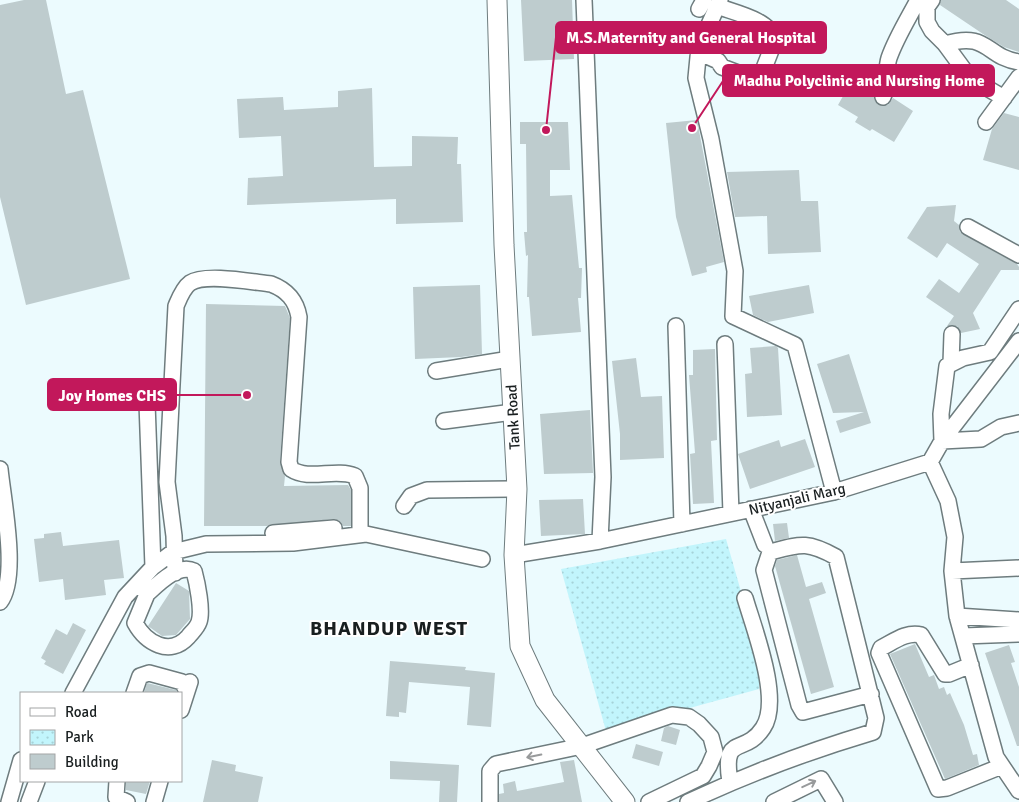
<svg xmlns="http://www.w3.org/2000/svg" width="1019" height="802" font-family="Signika,sans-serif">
<defs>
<pattern id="park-dots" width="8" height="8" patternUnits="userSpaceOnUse" patternTransform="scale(1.25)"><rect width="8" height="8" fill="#c2f5fc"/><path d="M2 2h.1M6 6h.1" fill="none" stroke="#a6d2d8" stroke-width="1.8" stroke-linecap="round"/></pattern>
</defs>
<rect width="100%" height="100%" fill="#ecfbfe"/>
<path fill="url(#park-dots)" d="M726,539L760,658L759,689L606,731L561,569Z"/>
<path fill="#beccce" d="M24,0H46L66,94L83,90L130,279L26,305L0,197V5Z
M521,0H572L574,59L524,61Z
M941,0H1006L1019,9V52L1004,47L983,34L940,5Z
M855,75L876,88L874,99L879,105H888L893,98L913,111L894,142L872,129L870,131L855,122L858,117L838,105Z
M372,88L374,167L412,166V136L458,137L457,164H461L463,222L396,224V199L247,205L248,178L283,176L281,136L239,138L237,99L283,97L284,110L338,107V91Z
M1004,113L1019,117V170L983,160L992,129Z
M697,120L724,262L706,267L707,272L692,276L676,217L666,123Z
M520,122H568L570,170H550V196L572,195L579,268H582L581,298H578L581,332L532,336L529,297H527L528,255L526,256L524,232H527L526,144H520Z
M799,170L801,201H818L821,252L768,254L767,216L735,217L727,172Z
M956,205L954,221L959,225L960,232L1017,264L1019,267V270H1001L973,313L980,329L961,333L957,326H947L954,316L926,297L939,279L959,293L979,264L947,243L937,258L907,238L927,207Z
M480,285L482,354L461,357L415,359L413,287Z
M809,285L814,313L768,322L753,315L749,296Z
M206,304L285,306L290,318L280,461L285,476L284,486L348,485L351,490V526H343L338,520L333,519L267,526H204Z
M776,346L778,348L782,415L747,417L745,374L752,373L750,348Z
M715,349L717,440L711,441L714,503L693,504L690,454L695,453L689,375H693V350Z
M849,354L871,423L840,433L836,421L864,412L833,413L817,364Z
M636,358L641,397L662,396L664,458L620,460V434L612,361Z
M590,410L593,473L544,474L540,414Z
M805,439L815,467L750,489L738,454L779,440L781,447Z
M583,499L585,534L541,536L539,500Z
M787,523L789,538L775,541L773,524Z
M61,532L63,546L119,540L124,578L104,580L106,595L65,600L63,579L39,582L34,539L44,538V534Z
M797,555L806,587L822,582L826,593L809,599L834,687L811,694L775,566L777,560Z
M176,583L189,591L190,619L176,635L162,636L148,626Z
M73,623L86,630L63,674L44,664L46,661L41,658L56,629L67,635Z
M915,644L929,677L934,675L939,689L944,687L947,695L950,693L964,725L973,755L977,754L979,765L945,779L890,654Z
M1009,645L1015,662L1011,663L1019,687V746H1017L985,653Z
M390,661L466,667L465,670L495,673L491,727L467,725L470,687L409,682L406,713L399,712V717L386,716Z
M147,683L176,690L177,692L144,693Z
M668,726L680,730L676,745L661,741L664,728Z
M636,744L663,752L659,766L632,758Z
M212,760L236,765L235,771L263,777L258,802H203Z
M574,760L582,802H499V794L504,793L503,784L515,781L517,791L564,782L560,762Z
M390,761L459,765L457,802H439L440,781L390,779Z
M126,781H150L146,794L126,790Z"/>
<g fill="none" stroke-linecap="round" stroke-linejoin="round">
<g stroke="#6e7c7e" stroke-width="18">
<path id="minor" d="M584,0L603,477L600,541
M720,0L699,47L696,78L711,139L735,271L733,316L795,345L834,492
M932,0L927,7V22L932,31L945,44L970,78L1004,98
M699,9L704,0
M945,44C989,31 985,57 1019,62
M698,52L718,61L722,67L759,81L775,40C769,19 735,13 717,6
M759,81L776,88
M883,97C889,86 885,70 889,58C896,38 908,19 918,0
M986,122L1019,77
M968,227L1019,255
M1019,309L990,352L963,358L947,366L941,414L942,441L981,439L1001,427L1019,423
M676,326L682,524
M725,344L731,513
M951,363L952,334
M436,371L510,359
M147,403L153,567
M444,421L513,412
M930,462L948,501L955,537L952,571L957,616L996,757L1019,791
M0,469C3,500 19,578 0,602
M404,506L411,496L427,490L517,489
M751,509L765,545
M273,533L334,528
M514,555L600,541L834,492L930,462L942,441L1019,341
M952,571L1019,568
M175,573L174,536L167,482L176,306C179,299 183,288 190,283C205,273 252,282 271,284C287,290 296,300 299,317L289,462L291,469C309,481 335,468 355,476L360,488V534
M139,584L147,594L135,623C146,643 170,657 188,637C192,632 197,628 199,622C203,611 197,582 194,571C178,563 158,584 147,594
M957,616L1019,620
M963,636L1019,634
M971,665L949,674H945L921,635C907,631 893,642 881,648L879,653L938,789L947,788L1002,766
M73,693L125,597L153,567L173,552L206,544L293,543L366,534L482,559
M134,693L140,676L149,673L182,682L187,691
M181,710L190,682
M117,781L116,797L127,802
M730,782C722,732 744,757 763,728C782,700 754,629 745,598
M9,802L21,760
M29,802L37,781
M154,802L160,781
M490,802V771L496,764L582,746L672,715L689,717L699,724L711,737L715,752L709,766L703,776L649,802
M688,802C748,774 809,751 873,732L876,718L836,557C807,541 801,544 770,552L764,570L799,705L803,712L871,694
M774,802L821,779L835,802"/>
</g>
<g stroke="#6e7c7e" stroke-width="21">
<path id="tertiary" d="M497,0L504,245L517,489L514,555L520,646L545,700L625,802"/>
</g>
<use href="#minor" stroke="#fff" stroke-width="15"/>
<use href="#tertiary" stroke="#fff" stroke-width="19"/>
</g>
<defs><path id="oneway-shaft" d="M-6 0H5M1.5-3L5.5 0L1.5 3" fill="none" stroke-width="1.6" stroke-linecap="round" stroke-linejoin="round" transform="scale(1.25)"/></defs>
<g stroke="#989a9b">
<use href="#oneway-shaft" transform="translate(534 756) rotate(169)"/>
<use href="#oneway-shaft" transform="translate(809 784) rotate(-25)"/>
</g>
<g text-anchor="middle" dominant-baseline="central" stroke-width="4" stroke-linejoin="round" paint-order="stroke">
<g font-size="15" fill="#191f20" stroke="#fff">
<text transform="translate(513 417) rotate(-93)">Tank Road</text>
<text transform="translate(797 499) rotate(-13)">Nityanjali Marg</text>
</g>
<g font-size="20" font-weight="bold" letter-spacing="1" fill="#191f20" stroke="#fff">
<text x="389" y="628">BHANDUP WEST</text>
</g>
</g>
<path fill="none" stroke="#c2185b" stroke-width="2" d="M546 130L556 37M692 128L723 81M247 395L176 395"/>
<g fill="#c2185b" stroke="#fff" stroke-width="2">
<circle cx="546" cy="130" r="5"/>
<circle cx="692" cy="128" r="5"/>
<circle cx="247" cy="395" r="5"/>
</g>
<g fill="#c2185b" stroke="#c2185b" stroke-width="2">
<rect x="556" y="22" width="270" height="31" rx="5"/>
<rect x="723" y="65" width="271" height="31" rx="5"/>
<rect x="48" y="379" width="128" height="31" rx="5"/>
</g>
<g font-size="16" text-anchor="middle" font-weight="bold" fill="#fff">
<text x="691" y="43">M.S.Maternity and General Hospital</text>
<text x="859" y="86">Madhu Polyclinic and Nursing Home</text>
<text x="112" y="401">Joy Homes CHS</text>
</g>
<rect x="20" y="692" width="162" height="90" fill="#ffffff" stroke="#a3a5a6"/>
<rect x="30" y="708" width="25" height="8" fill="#ffffff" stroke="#a3a5a6"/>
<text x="65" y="717" font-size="15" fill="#191f20">Road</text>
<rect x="30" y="730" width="25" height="15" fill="url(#park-dots)" stroke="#a3a5a6"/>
<text x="65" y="742" font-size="15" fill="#191f20">Park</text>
<rect x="30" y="754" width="25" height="15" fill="#beccce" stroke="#a3a5a6"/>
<text x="65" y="767" font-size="15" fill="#191f20">Building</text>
</svg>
